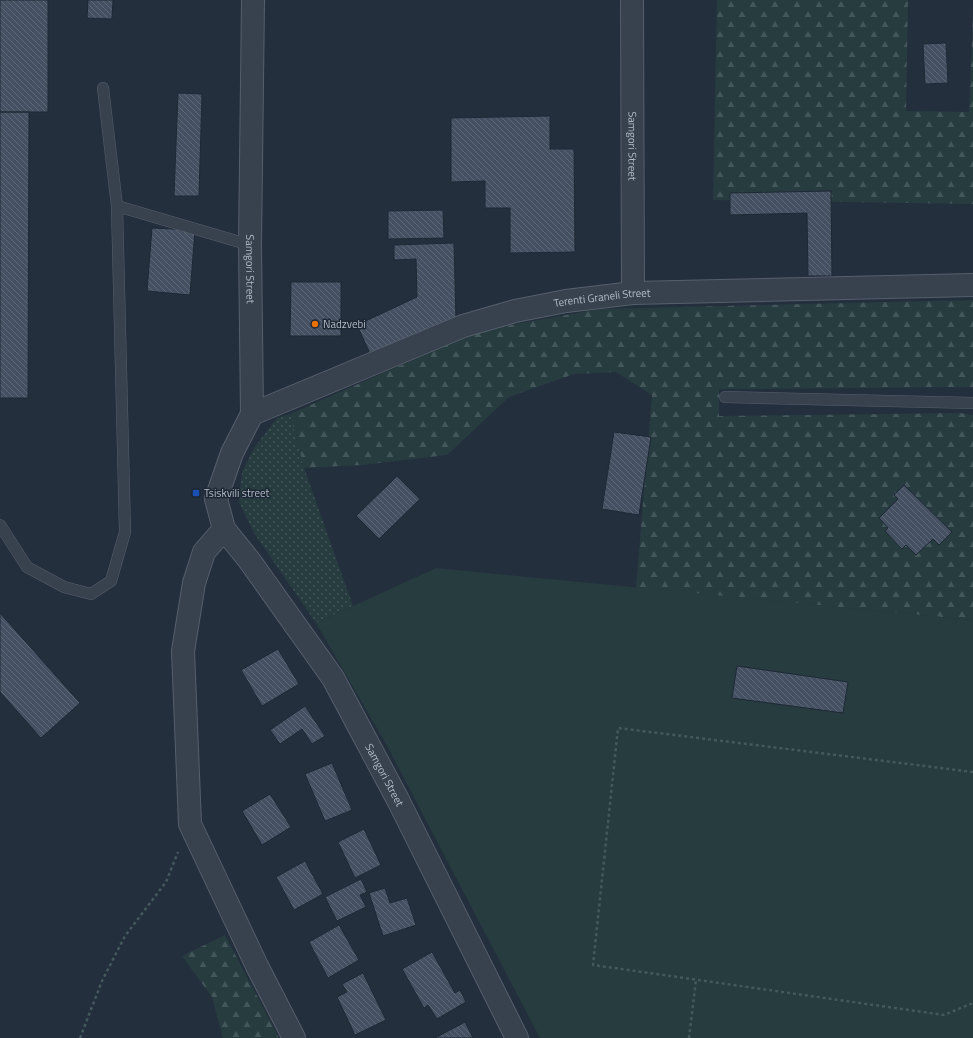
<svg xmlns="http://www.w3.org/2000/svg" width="973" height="1038" font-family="'Titillium Web',sans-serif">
<defs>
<pattern id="grass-dots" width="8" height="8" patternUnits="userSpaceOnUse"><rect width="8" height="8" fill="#263c3f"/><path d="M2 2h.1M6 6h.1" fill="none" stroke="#435659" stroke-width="1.8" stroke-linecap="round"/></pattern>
<pattern id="forest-firs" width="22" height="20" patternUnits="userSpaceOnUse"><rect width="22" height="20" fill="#263c3f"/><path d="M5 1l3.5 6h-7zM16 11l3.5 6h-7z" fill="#435659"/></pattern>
<pattern id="building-back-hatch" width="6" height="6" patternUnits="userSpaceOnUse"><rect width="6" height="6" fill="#455162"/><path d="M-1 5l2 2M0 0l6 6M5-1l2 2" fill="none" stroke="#5d6877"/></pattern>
</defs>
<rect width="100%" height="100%" fill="#242f3e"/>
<path fill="url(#grass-dots)" d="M290,414L304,468L353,606L316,623L254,533L239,502L242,472L254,448L277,418Z"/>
<path fill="url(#forest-firs)" d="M717,0H908L906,111L969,112L973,11V204L713,200Z
M973,300V387L719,389V416L961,413L973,415V620L636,588L652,395L616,372L574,374L509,397L447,455L363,465L304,468L290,414L465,337L511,325L599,309Z
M225,935L279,1038H223L212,997L182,956Z"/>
<path fill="#263c3f" d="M436,568L973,620V1038H540L385,742L316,623Z"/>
<path fill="url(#building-back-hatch)" stroke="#1f2835" d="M0,0H48V112H0Z
M88,0H113L112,19L87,18Z
M946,43L948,83L925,84L923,44Z
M178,93L202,94L199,196H174Z
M0,112H29L28,398H0Z
M550,116V149H574L575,252L510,253V208H485V181L451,182V118Z
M831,191L832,276H808L807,213L730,215V193Z
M443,210L444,238L388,239V211Z
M152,228L195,230L190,295L147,291Z
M454,243L456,319L372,358L357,325L417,297L416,259L394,260V245Z
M291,282H341V336H290Z
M614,432L651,437L639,515L602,509Z
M397,476L420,499L379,539L356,516Z
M904,485L952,532L939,545L933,539L916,555L906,545L902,549L885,531L888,528L879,518L898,499L894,495Z
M0,613L80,703L41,738L0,692Z
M278,649L299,684L262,706L241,670Z
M737,666L848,682L843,713L732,698Z
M305,706L325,736L312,744L302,729L280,744L270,730Z
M332,763L352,810L325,821L305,774Z
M270,794L291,827L262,845L242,811Z
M364,829L381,865L355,878L338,842Z
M305,861L323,894L294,910L276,877Z
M361,879L367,892L360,895L366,907L337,921L325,897Z
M385,888L390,903L407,898L416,925L383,936L369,893Z
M339,925L359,960L328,978L309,942Z
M432,952L455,993L460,990L466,1002L437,1019L428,1005L424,1008L402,969Z
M363,973L386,1020L355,1035L337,997L347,992L342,984Z
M465,1022L473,1038H435Z"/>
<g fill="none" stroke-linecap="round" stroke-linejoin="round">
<g stroke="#565f6c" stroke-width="12">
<path id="service" d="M103,88L117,206
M725,397L973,403
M0,525L27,567L64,587L91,594L111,581L125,532L117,206L250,245"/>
</g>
<g stroke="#565f6c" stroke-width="24">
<g id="minor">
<path id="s1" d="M632,0L633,293"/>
<path id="s2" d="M252,414L463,326L515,311L566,301L633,293L973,285"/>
<path d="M224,529L204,552L194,583L183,651L190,824L257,966L294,1038"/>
</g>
</g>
<g stroke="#565f6c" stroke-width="24">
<g id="tertiary">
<path id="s3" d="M253,0L250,245L252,414L232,453L216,499L224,529L249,560L333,678L398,800L517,1038"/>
</g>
</g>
<path stroke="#44595c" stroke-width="2.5" stroke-dasharray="3 3" stroke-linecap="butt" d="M973,772L618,728L593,965L944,1015L973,1003
M80,1038L102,981L125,936L166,882L178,852
M689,1038L696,980"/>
<use href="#service" stroke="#38414e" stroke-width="11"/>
<use href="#minor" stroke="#38414e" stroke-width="22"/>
<use href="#tertiary" stroke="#38414e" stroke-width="22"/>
</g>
<circle fill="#e8710a" stroke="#1d2633" stroke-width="1.5" cx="315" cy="324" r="4"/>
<rect fill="#1a4fb4" stroke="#1d2633" stroke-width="1.5" x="192" y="489" width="8" height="8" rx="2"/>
<g text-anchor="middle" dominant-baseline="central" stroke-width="3" stroke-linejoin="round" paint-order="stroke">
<g font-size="11" fill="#b4bcc9" stroke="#1d2633">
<text stroke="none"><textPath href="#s1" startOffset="146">Samgori Street</textPath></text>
<text stroke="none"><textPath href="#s3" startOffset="269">Samgori Street</textPath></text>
<text stroke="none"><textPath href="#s2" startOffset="371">Terenti Graneli Street</textPath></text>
<text stroke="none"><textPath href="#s3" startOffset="832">Samgori Street</textPath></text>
</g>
<g font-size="11" fill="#b4bcc9" stroke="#1d2633" text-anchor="start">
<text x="323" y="324">Nadzvebi</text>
<text x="204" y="493">Tsiskvili street</text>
</g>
</g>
</svg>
